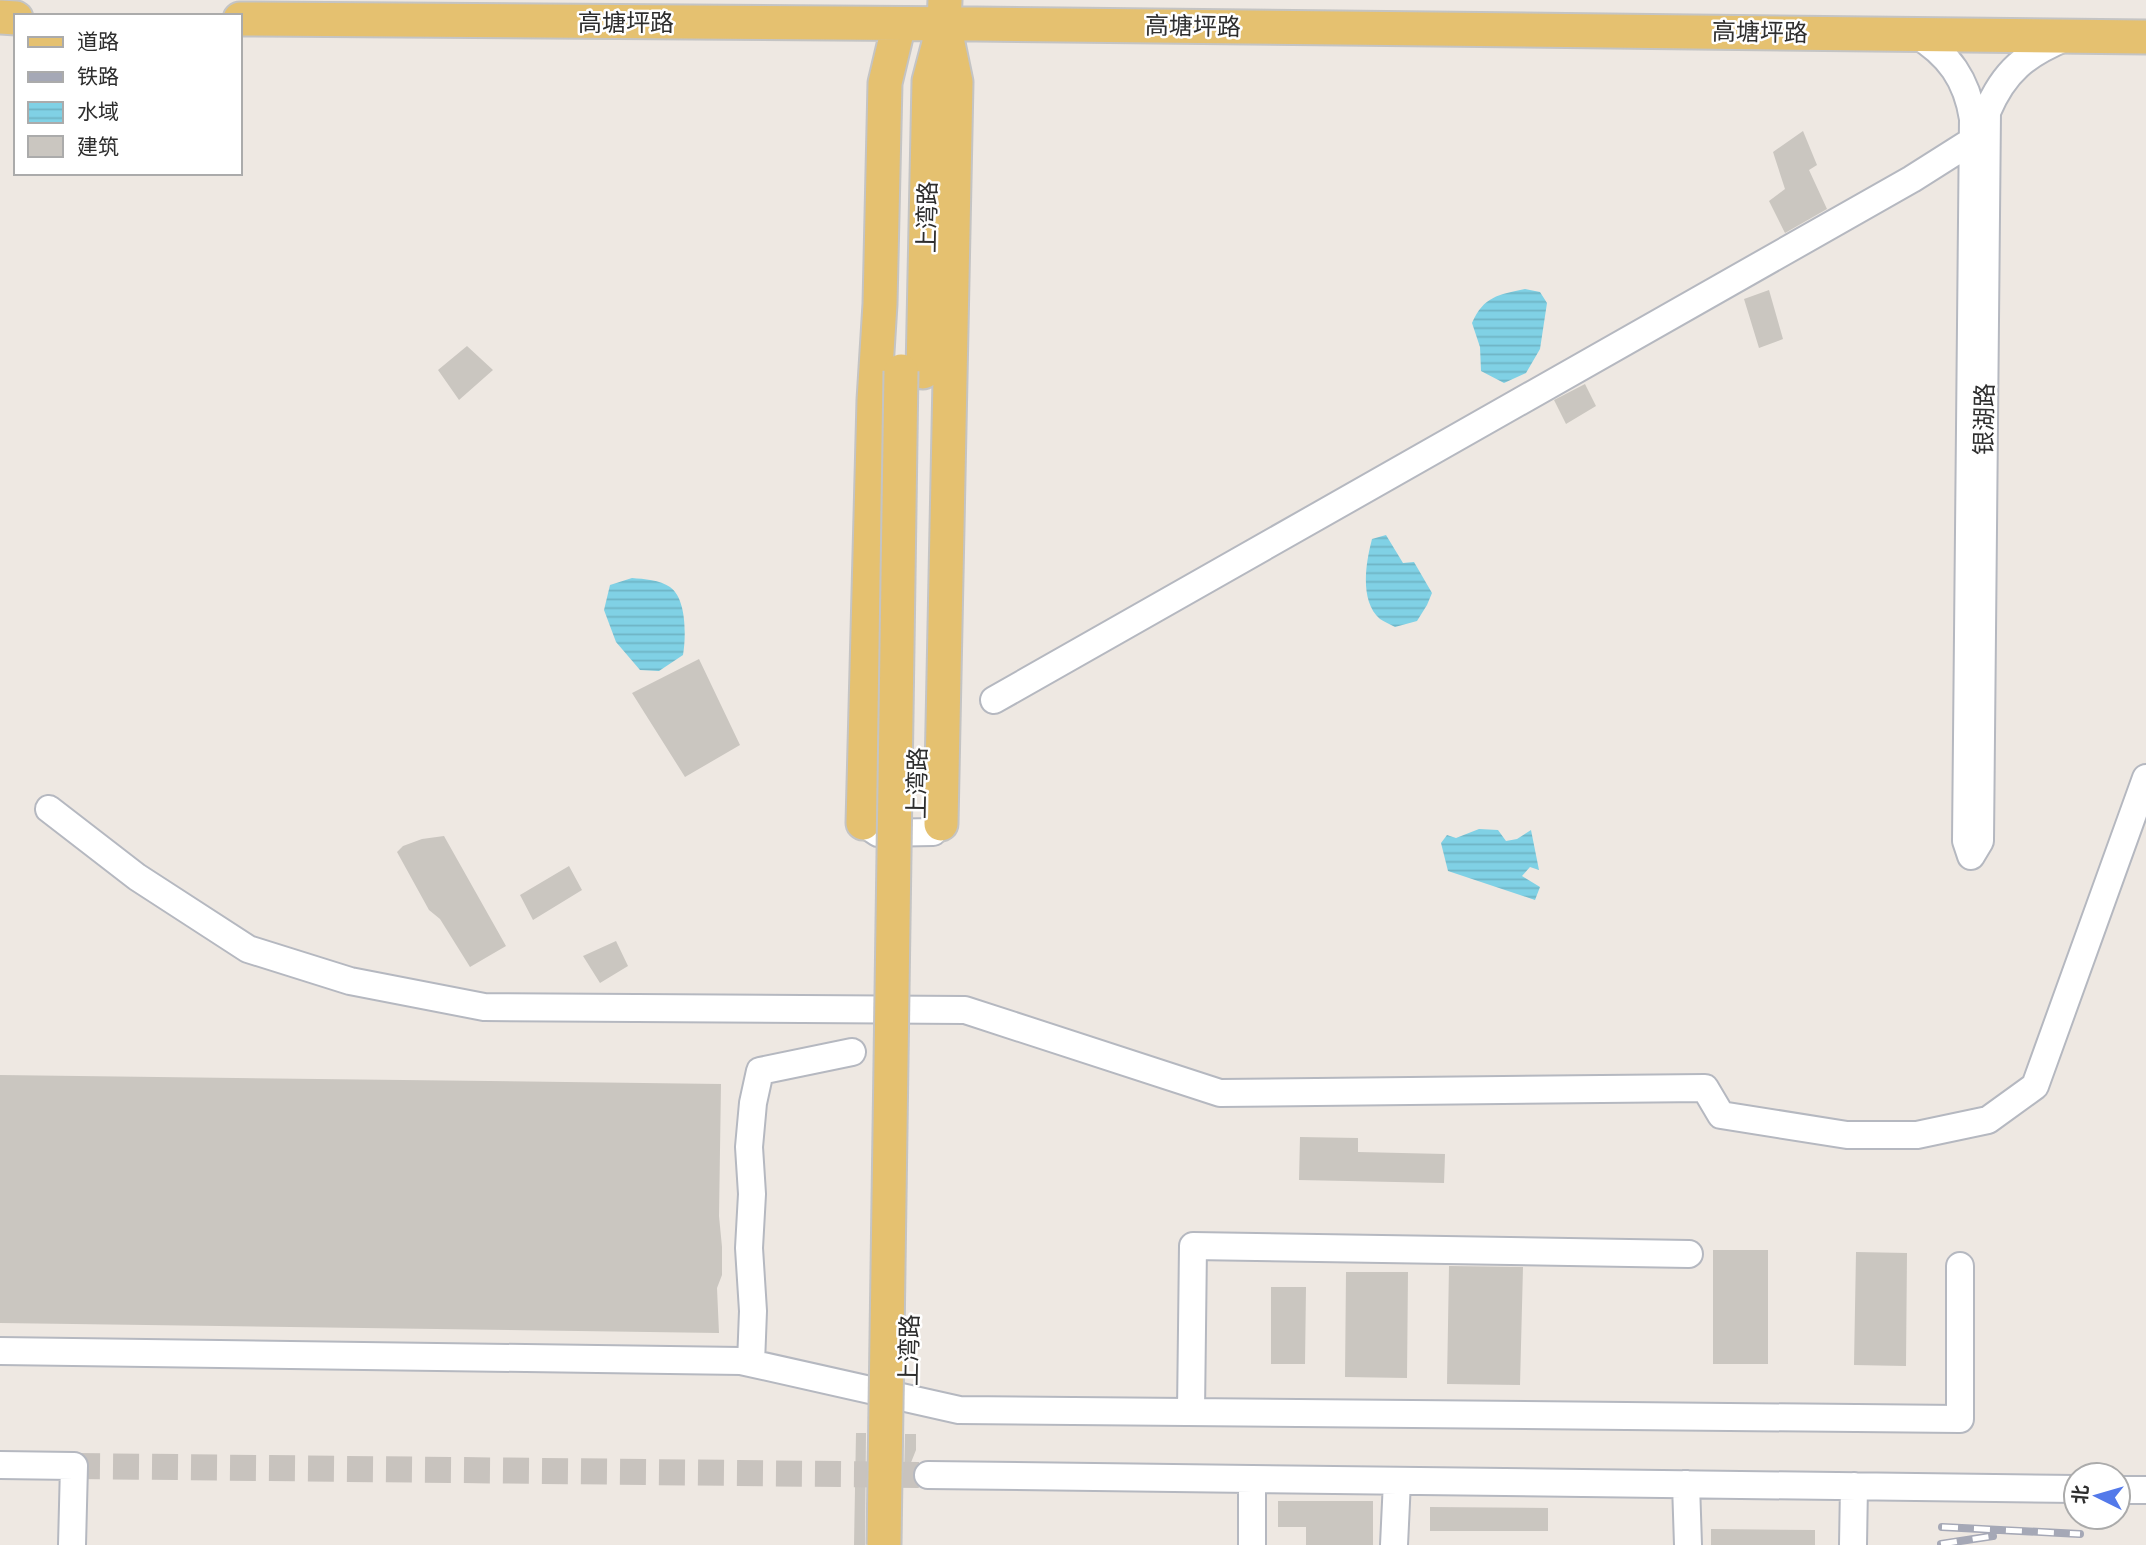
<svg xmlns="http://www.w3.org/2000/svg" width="2146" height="1545" font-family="Cabin,'Noto Sans SC',sans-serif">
<defs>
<pattern id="water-rules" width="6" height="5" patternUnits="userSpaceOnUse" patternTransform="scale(1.75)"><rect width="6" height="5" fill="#80d1e5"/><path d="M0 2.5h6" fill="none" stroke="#6fb4c5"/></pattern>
</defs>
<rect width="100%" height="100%" fill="#eee8e2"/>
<path fill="url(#water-rules)" d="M1525,289L1540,292L1547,303L1540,349L1526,373L1504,383L1481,371L1480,347L1472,323C1484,296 1498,295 1525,289Z
M1386,535L1403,563L1414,562L1432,593L1427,605L1417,621L1395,627C1390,624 1384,622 1380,619C1359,601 1366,562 1372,539Z
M632,578C644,579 660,580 670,587C687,599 686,637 683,655L659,671L640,670L616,642L604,610L610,585Z
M1479,829L1498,830L1506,841L1517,839L1531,830L1539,870L1530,867L1522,876L1540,887L1535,900L1448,871L1441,843L1447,835L1456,838Z"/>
<path fill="#cac6c0" d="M1803,131L1817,165L1809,170L1827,209L1785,233L1769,201L1785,189L1773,152Z
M1769,290L1783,339L1759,348L1744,299Z
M467,346L493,370L459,400L438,370Z
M1585,384L1596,406L1566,424L1554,400Z
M699,659L740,745L685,777L632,693Z
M444,836L506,946L470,967L440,919L429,910L397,852L403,846L422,839Z
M569,866L582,890L533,920L520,895Z
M616,941L628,966L600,983L583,956Z
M0,1075L721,1084L719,1216L722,1247V1275L717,1288L719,1333L0,1323Z
M1300,1137L1358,1138V1152L1445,1154L1444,1183L1299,1180Z
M1713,1250H1768V1364H1713Z
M1856,1252L1907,1253L1906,1366L1854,1365Z
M1449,1266L1523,1267L1520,1385L1447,1384Z
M1346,1272H1408L1407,1378L1345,1377Z
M1271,1287H1306L1305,1364H1271Z
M856,1433H866L865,1545H854Z
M905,1434H916V1450L904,1480Z
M1278,1501H1373V1545H1306V1527H1278Z
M1430,1507L1548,1508V1531H1430Z
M1711,1529L1815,1530V1545H1711Z"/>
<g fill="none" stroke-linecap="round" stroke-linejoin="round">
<path stroke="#c8c3be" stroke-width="26" stroke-dasharray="26 13" stroke-linecap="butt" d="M74,1466L928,1475"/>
<g stroke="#b5b8c0" stroke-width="30">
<path id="minor" d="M1915,34C1949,54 1967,80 1973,119L1966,841L1971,856L1980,841L1987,112C2004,71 2026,54 2067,37
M994,700L1912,179L1972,141
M49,809L137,877L248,949L350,981L484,1007L965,1010L1220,1093L1705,1088L1721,1115L1847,1135H1917L1988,1120L2035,1086L2146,778
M863,823L878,833L933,832L941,824
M0,1351L741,1361L959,1410L1960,1419V1266
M751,1363L753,1311L749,1248L752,1194L749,1147L753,1103L760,1071L852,1052
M1191,1412L1193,1246L1689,1254
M0,1465L74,1466L72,1545
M928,1475L2076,1489
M1252,1479V1545
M1686,1484L1688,1545
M2118,1490H2146
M1394,1545L1397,1481
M1853,1545L1854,1486"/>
</g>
<g stroke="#c4c4c4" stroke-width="37">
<path id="major" d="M0,17L16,18
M240,19L976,24L2146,37
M923,372L929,81L944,24L945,0
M863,823L874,400L880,304L885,83L899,24
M941,824L956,82L944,24"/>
</g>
<use href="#minor" stroke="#fff" stroke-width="26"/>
<use href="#major" stroke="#e5c170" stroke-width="33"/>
<g stroke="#a5a8b6" stroke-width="8">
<path id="rail" d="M1942,1527L2080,1534
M1941,1544L1993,1536"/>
</g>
<use href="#rail" stroke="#fff" stroke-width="5" stroke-dasharray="16" stroke-linecap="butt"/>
<g stroke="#c4c4c4" stroke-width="37" stroke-linecap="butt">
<path id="major-bridge" d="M884,1545L901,371"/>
</g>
<use href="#major-bridge" stroke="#e5c170" stroke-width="33"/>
</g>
<g text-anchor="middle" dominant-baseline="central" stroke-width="5" stroke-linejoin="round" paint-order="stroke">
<g font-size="24" fill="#2e2e2e" stroke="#fff">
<text x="626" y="22">高塘坪路</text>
<text transform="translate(1193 26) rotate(1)">高塘坪路</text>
<text transform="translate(1760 32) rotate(1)">高塘坪路</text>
<text transform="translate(927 217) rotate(-89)">上湾路</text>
<text transform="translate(1984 419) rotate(-89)">银湖路</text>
<text transform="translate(917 783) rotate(-89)">上湾路</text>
<text transform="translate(909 1350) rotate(-89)">上湾路</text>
</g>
</g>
<rect x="14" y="14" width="228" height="161" fill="#ffffff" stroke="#ababab" stroke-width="2"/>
<rect x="28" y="37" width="35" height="10" fill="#e5c170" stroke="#ababab" stroke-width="2"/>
<text x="77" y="49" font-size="21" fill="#2e2e2e">道路</text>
<rect x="28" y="72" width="35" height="10" fill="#a5a8b6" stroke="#ababab" stroke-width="2"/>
<text x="77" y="84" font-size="21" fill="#2e2e2e">铁路</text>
<rect x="28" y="102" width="35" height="21" fill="url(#water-rules)" stroke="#ababab" stroke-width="2"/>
<text x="77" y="119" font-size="21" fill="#2e2e2e">水域</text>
<rect x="28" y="136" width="35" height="21" fill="#cac6c0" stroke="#ababab" stroke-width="2"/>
<text x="77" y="154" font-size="21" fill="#2e2e2e">建筑</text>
<g transform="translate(2097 1496) rotate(275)"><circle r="33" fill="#ffffff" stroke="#ababab" stroke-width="2"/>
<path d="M0-5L12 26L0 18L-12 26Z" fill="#5379ea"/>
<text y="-10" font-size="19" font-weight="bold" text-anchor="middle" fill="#2e2e2e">北</text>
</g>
</svg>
